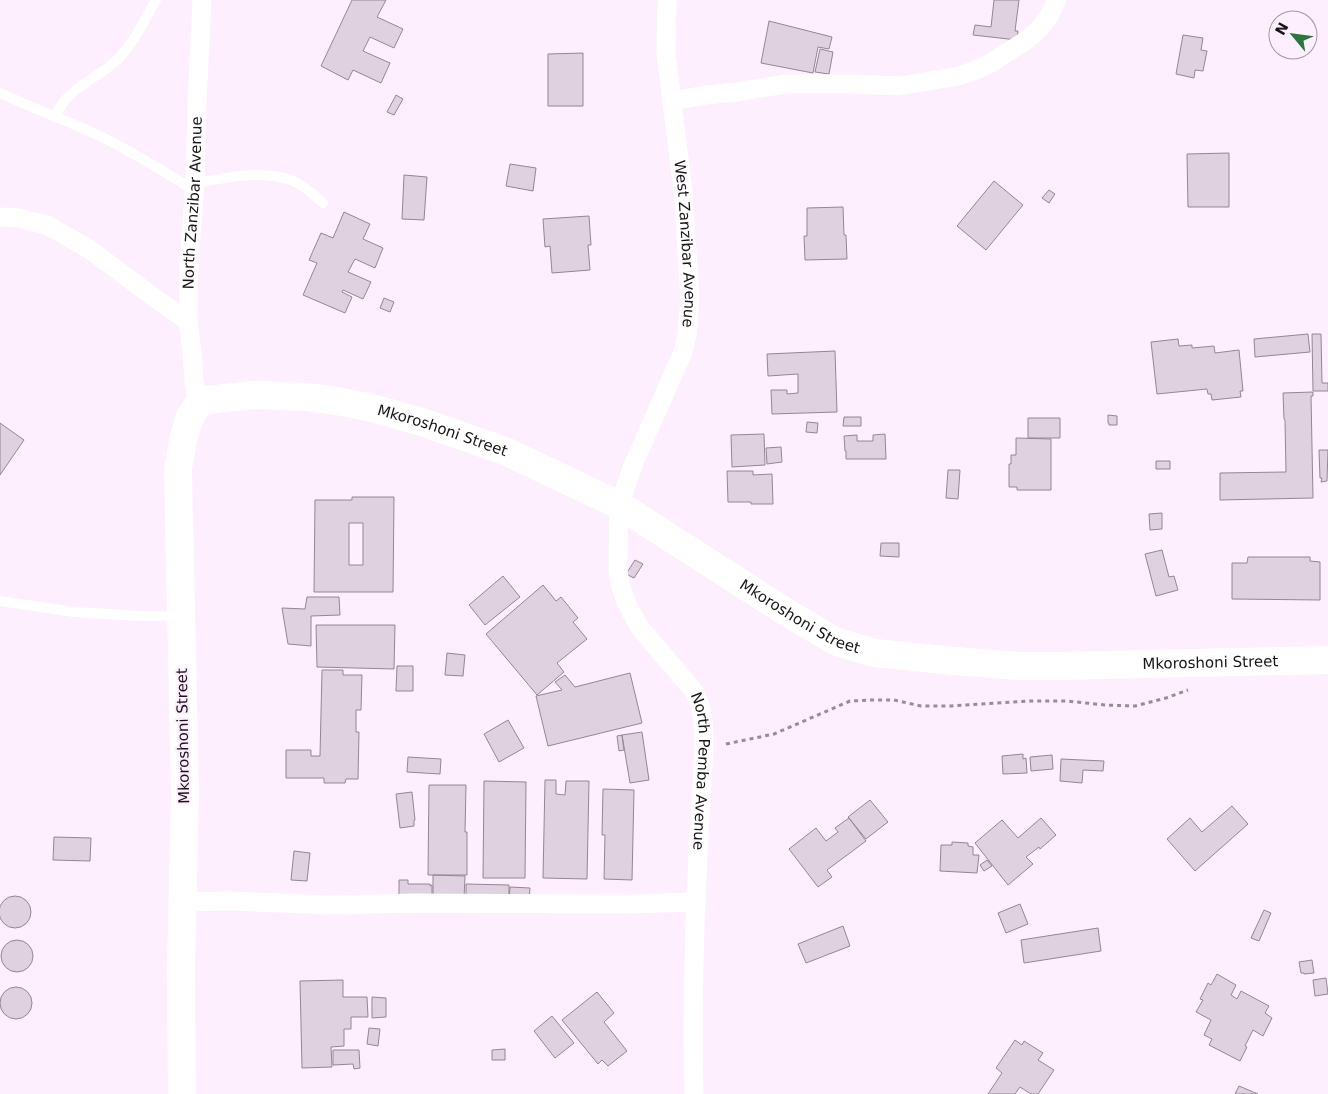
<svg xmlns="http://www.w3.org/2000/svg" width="1328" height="1094" font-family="'DejaVu Sans',sans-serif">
<rect width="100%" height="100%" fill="#fdeffe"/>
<path fill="#dfd1df" stroke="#948794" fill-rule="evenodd" d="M352,0H386L377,17L403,29L394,48L370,37L363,51L390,63L381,83L353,70L348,80L321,66Z
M994,0H1019L1015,31H1018L1017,40L973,35L975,25L991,27Z
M769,21L832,37L829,49L818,47L813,73L761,63Z
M1183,35L1203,38L1201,50L1207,51L1203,71L1195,70L1194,78L1176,74Z
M820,49L833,52L829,74L815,72Z
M583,53V106H548V54Z
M396,95L403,99L394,115L387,112Z
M1229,153V207H1188L1187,154Z
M510,164L536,168L533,191L506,186Z
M404,175L427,177L424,220L402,219Z
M994,181L1023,205L986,250L957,226Z
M1049,190L1055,194L1049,203L1042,198Z
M843,207L844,235H846L847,259L805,260L804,236H807V208Z
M344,212L370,224L363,239L383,248L375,268L355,259L348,272L371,282L363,299L343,290L342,292L352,297L345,313L303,295L317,263L309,260L321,233L333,238Z
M589,216L591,245H588L590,270L552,273L550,246L545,247L543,219Z
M384,298L394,302L390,312L380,308Z
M1308,334L1310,352L1255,357L1254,339Z
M1312,334H1321L1322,383H1328V391H1313Z
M1178,339L1179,346L1192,345V348L1214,346L1215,353L1239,350L1243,391H1240L1241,397L1212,400L1211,394H1208L1207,389L1157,394L1151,342Z
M835,351L837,412L772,414L771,390H787V394L798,393V374L768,376L767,354Z
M1313,392V396H1311L1313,498L1220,500V473L1286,472L1285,420L1284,419L1283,393Z
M1108,415L1117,416V425H1109V423H1108Z
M844,417H861V426H843Z
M1028,418H1060V438H1028Z
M807,422L818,423L817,433L806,432Z
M0,423L24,440L0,475Z
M764,434L765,465L732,467L731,435Z
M885,434L886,459H846V451H845L844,436L857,435V441H873V435Z
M1016,438L1051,439V490H1017V487H1009V464H1011V455H1016Z
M781,447L782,462L767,464L766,448Z
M1319,450H1328L1327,481L1321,482L1322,478H1320Z
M1156,461H1170V469H1156Z
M948,470H960L958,499L946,498Z
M727,471H753V475L772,474L773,504H751V502H728Z
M352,497H394L393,592H314L315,500H352ZM349,523H363V565H349Z
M1162,513V529L1150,530L1149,514Z
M881,543H899V557L880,556Z
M1162,550L1169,577L1174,576L1178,590L1156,596L1145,554Z
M1248,557H1310V561L1320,562V600L1232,599V563H1247Z
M635,560L643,564L634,578L626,574Z
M503,576L520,597L485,625L469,605Z
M543,585L556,601L561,597L578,618L573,622L587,639L557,663L564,672L537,695L486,634Z
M307,597H339L340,615L311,616V646L288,644L282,608L305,609Z
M316,625H395L394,669L317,667Z
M447,653L465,655L463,676L445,675Z
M397,666H413V691H396Z
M322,670H343V675H362L361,710H356V732H359L358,779H346L345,783H324V778H286V750H311V756H320Z
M630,673L642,723L548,746L536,696L562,690L555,682L565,675L575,687Z
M508,720L524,748L499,762L484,734Z
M642,732L649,780L630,783L622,735Z
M622,735L624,750L619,751L617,736Z
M1023,754V759L1026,758L1027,773L1003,774L1002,756Z
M1052,755L1053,769L1031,771L1030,757Z
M408,757L441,759L440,774L407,772Z
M1061,759L1104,761L1103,771L1083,770L1082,783L1060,781Z
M545,780H556V794L565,795L566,781H589L587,879L543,878Z
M484,781L526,782L525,878H483Z
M429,785H466L465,832H467V875H428Z
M603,789L634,790L632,880L604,879L605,835H602Z
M412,792L415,820H414V826L400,828L396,794Z
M870,800L888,822L866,839L848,817Z
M1232,806L1248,824L1195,871L1167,839L1190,818L1202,832Z
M849,818L866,841L827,870L832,877L818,887L789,849L816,828L826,841L838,832L835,828Z
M1041,818L1056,835L1040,849L1039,847L1026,857L1033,864L1008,885L975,843L1002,820L1018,838Z
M54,837L91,838L90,861L53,860Z
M952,842L968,843V846L973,847V855H979L977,873L940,871L941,845H952Z
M294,851L310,853L307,881L291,880Z
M987,860L992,866L984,871L980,865Z
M433,875L465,876L464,899H433Z
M399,880H408V884H430V886L432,885V903H399Z
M466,884L509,885V902L466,901Z
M510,887L530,888L529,903L509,901Z
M-1 912a16 16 0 1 1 32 0a16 16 0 1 1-32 0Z
M1020,904L1028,924L1006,933L998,913Z
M1264,910L1271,913L1259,941L1251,938Z
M843,926L850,946L806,963L798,944Z
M1098,928L1101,951L1024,963L1021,940Z
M1 956a16 16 0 1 1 32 0a16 16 0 1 1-32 0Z
M1312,960L1314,973L1304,974V973H1301L1299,962Z
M1217,974L1236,985L1231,995L1237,999L1241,991L1269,1006L1265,1013L1272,1018L1263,1036L1253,1030L1245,1046L1247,1047L1240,1061L1209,1045L1212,1039L1204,1035L1211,1020L1196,1012L1203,1000L1200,999L1208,983L1211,985Z
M1326,978L1328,994L1315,996L1313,980Z
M343,980V997H367L368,1017H351V1029H344V1046L331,1047L332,1067L302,1068L300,981Z
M0 1003a16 16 0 1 1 32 0a16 16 0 1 1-32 0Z
M597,992L614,1013L604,1022L627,1051L608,1066L602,1060L598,1064L562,1020Z
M372,997L386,998V1017L372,1018Z
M552,1016L574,1043L555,1058L534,1031Z
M369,1028L380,1029L378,1046L367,1044Z
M1015,1040L1022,1045L1024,1041L1043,1053L1038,1060L1054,1070L1038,1094H1031L1020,1087L1015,1094H988L1002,1073L996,1068Z
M505,1049V1060H492V1050Z
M333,1050H359L360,1068L354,1069L353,1064L333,1065Z
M1239,1086L1258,1094H1235Z"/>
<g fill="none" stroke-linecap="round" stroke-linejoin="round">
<path stroke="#978d98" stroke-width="3" stroke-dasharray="4 4" stroke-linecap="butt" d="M726,744L774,734L850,701L872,700H894L921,706H951L1029,701H1067L1105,705L1135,706L1166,698L1188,690"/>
<path stroke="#fff" stroke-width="10" d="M0,93C34,109 69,121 102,137C134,153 165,172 195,191
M55,116C70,85 95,81 118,59C135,42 144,20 156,0
M195,183C226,178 257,170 288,179C301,183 313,194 323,203
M0,601L74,612L140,616H181"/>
<g stroke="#fff" stroke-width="19">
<path id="s1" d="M667,0L666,53L683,190L690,298L687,335L683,352L634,463L619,505L618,570L620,584L624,597L630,610L640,628L694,691C704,710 704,728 704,748C697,864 691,979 694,1094"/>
<path d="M672,101L706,95L736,92L785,84H852L899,86L959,76L976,70L991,63L1028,39L1040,28L1049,16L1057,0"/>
<path d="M0,217L18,218L47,225L89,249L152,296L188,321"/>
<path id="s2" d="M198,404L194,381L192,352L188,321L189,262L195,183L197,103L202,0"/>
<path d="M182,902L229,901L334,905L413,903L631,904L696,902"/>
</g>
<path stroke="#fff" stroke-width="28" id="s3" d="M182,1094L181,967L185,793L178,468L184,436L190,417L198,404L207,400L252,395L307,397L337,401L372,408L422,422L505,451L619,505L794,617L837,642L875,653L955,661L1019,666H1056L1328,660"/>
</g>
<g text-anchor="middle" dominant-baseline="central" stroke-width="4.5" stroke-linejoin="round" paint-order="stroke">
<g font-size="15" fill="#191419" stroke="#fdeffe">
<text stroke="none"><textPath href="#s2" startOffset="202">North Zanzibar Avenue</textPath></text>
<text stroke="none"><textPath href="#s1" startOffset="245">West Zanzibar Avenue</textPath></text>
<text stroke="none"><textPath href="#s3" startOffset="944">Mkoroshoni Street</textPath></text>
<text stroke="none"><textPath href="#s3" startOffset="1349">Mkoroshoni Street</textPath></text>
<text stroke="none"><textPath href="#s3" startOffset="1769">Mkoroshoni Street</textPath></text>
<text transform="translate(183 736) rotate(-91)">Mkoroshoni Street</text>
<text stroke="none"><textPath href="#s1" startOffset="812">North Pemba Avenue</textPath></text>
</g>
</g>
<g transform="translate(1293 35) rotate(299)"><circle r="24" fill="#fdeffe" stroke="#a297a2"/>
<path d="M0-4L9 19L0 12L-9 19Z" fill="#2e7440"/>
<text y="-8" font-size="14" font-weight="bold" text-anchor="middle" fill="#191419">N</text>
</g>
</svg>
